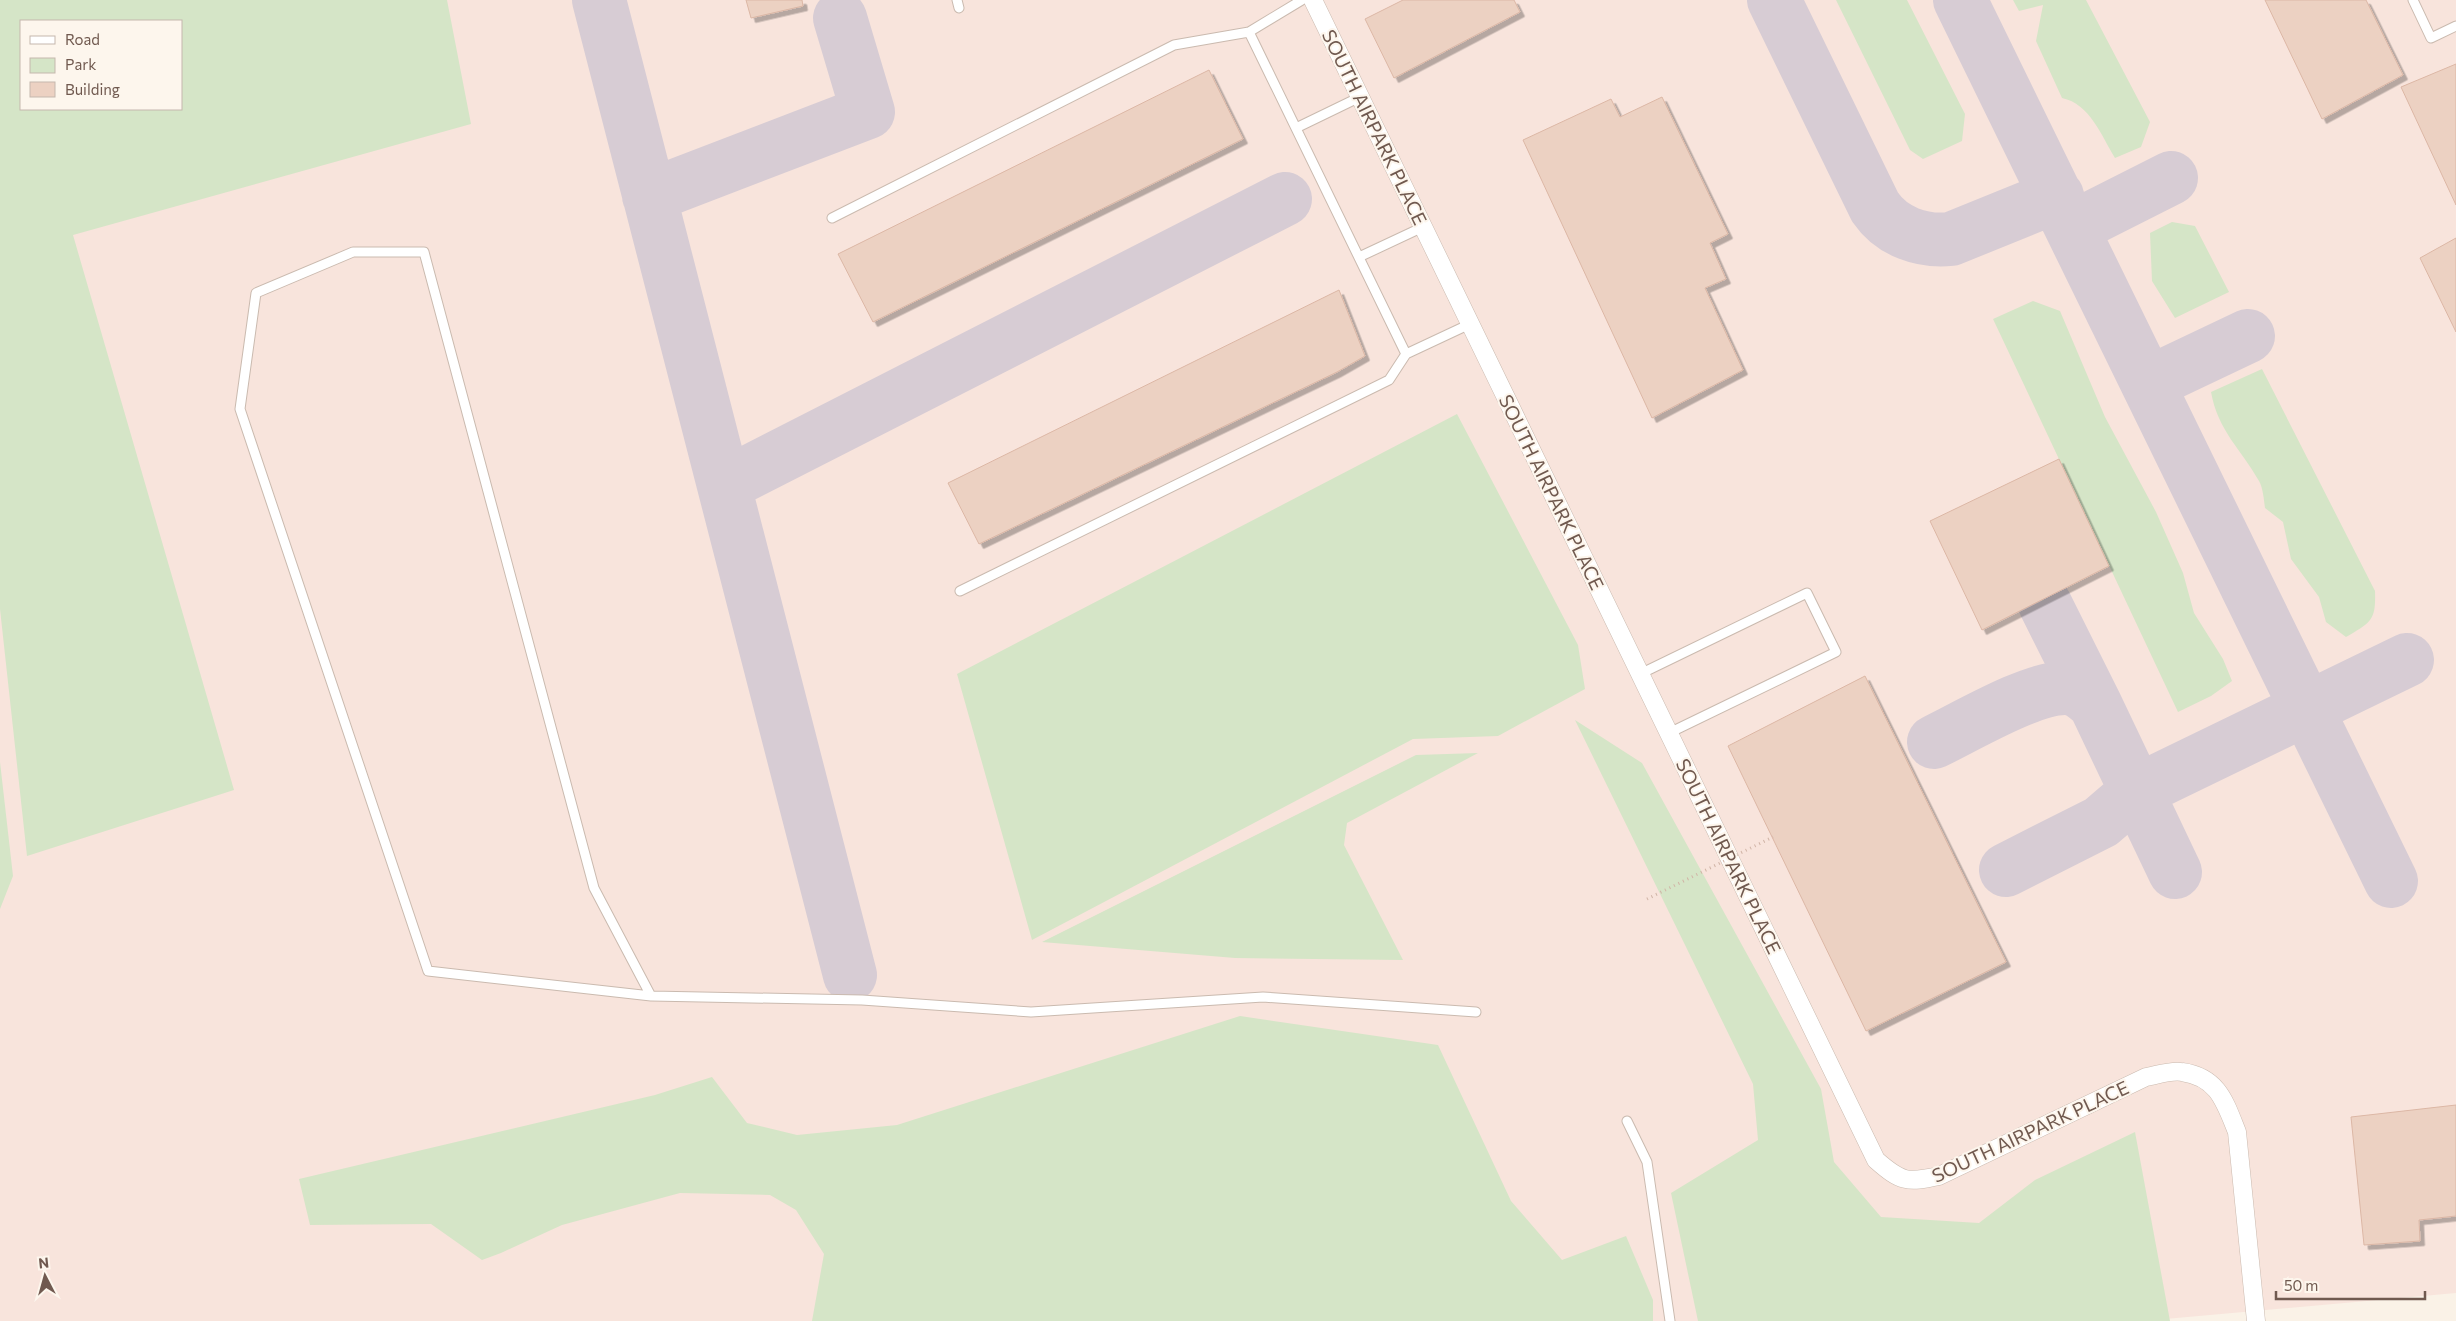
<svg xmlns="http://www.w3.org/2000/svg" width="2456" height="1321" font-family="Commissioner,sans-serif">
<defs>
<filter id="shadow"><feDropShadow dx="4.5" dy="4.5" stdDeviation="0" flood-color="#0004"/></filter>
</defs>
<rect width="100%" height="100%" fill="#faf2e7"/>
<path fill="#f8e4dc" fill-rule="evenodd" d="M0,0H2456V1293L2143,1321H0ZM21,21H181V109H21Z"/>
<path fill="#d5e5c7" fill-rule="evenodd" d="M0,0H447L471,124L73,235L234,790L27,856L0,609ZM21,21H181V109H21Z
M1836,0H1907L1965,114L1962,141L1923,159L1910,150Z
M2013,0H2086L2150,122L2141,147L2115,158C2101,135 2090,104 2062,98L2036,41L2043,5L2019,11Z
M2172,222L2195,226L2229,292L2175,318L2152,281L2150,233Z
M2033,301L2060,311L2105,417L2156,512L2183,573L2194,613L2223,659L2232,681L2211,696L2178,712L1993,319Z
M2262,369L2375,591C2376,621 2371,622 2346,637L2326,622L2319,597L2291,559L2283,522L2265,508C2264,500 2263,488 2259,481C2241,449 2218,431 2211,392Z
M1457,414L1578,645L1585,689L1498,736L1413,739L1032,940L957,674Z
M1575,720L1642,763L1821,1089L1834,1162L1881,1217L1979,1223L2035,1180L2135,1132L2170,1321H1698L1671,1193L1758,1140L1753,1084Z
M1478,753L1347,823L1344,845L1403,960L1235,958L1042,942L1416,755Z
M0,762L13,876L0,909Z
M1240,1016L1438,1045L1511,1201L1562,1260L1626,1236L1653,1300V1321H812L824,1254L796,1210L770,1195L680,1193L562,1225L501,1253L482,1260L431,1224L310,1225L299,1179L655,1095L712,1077L747,1123L797,1135L897,1125Z"/>
<g fill="none" stroke-linecap="round" stroke-linejoin="round">
<path stroke="#d7ccd4" stroke-width="54" d="M599,0L850,975
M1774,0L1875,207C1892,232 1922,242 1951,239L2057,196
M1960,0L2391,881
M649,196L868,112L840,18
M2072,228L2171,178
M2149,383L2248,336
M724,485L1285,199
M2045,604L2095,704L2175,872
M1934,742C1967,726 2031,688 2065,688C2077,688 2086,696 2095,704
M2006,870L2101,822L2137,791L2407,660"/>
</g>
<path fill="#ecd1c2" stroke="#dcb7a5" filter="url(#shadow)" d="M746,0H802L803,6L751,18Z
M1403,0H1514L1520,12L1394,78L1365,19Z
M2265,0H2366L2403,75L2322,119Z
M2456,64V205L2401,87Z
M1209,70L1243,139L873,322L838,254Z
M1662,97L1728,234L1710,243L1726,279L1705,288L1743,370L1652,418L1523,140L1611,99L1620,117Z
M2456,238V332L2420,258Z
M1339,290L1365,356L1337,372L979,544L948,483Z
M2059,459L2109,566L1982,630L1930,521Z
M1865,676L2006,962L1866,1031L1728,746Z
M2456,1105V1216L2419,1220L2420,1241L2364,1245L2351,1117Z"/>
<g fill="none" stroke-linecap="round" stroke-linejoin="round">
<g stroke="#cabaaf" stroke-width="11">
<path id="service" d="M957,0L959,8
M2413,0L2431,38L2456,26
M1249,32L1302,0
M1296,128L1360,97
M832,218L1174,45L1249,32L1406,354L1389,380L960,591
M1359,257L1423,227
M1406,354L1470,324
M1640,674L1807,593L1836,652L1669,733
M651,996L428,971L240,409L256,293L353,252H424L594,888L651,996L862,1000L1031,1012L1263,997L1476,1012
M1627,1121L1647,1162L1670,1321"/>
</g>
<g stroke="#cabaaf" stroke-width="19">
<path id="minor" d="M1313,0L1876,1160C1901,1182 1907,1183 1939,1176L2146,1077C2157,1075 2171,1070 2182,1072C2218,1077 2225,1102 2237,1132L2256,1321"/>
</g>
<use href="#service" stroke="#fff" stroke-width="9"/>
<use href="#minor" stroke="#fff" stroke-width="18"/>
<path stroke="#d0b4a6" stroke-width="3" stroke-dasharray="1 4" stroke-linecap="butt" d="M1647,899L1773,837"/>
</g>
<g text-anchor="middle" dominant-baseline="central" stroke-width="4" stroke-linejoin="round" paint-order="stroke">
<g font-size="19" fill="#70594f" stroke="#fdf6ed">
<text transform="translate(1375 127) rotate(64)">SOUTH AIRPARK PLACE</text>
<text transform="translate(1552 492) rotate(64)">SOUTH AIRPARK PLACE</text>
<text transform="translate(1729 856) rotate(64)">SOUTH AIRPARK PLACE</text>
<text transform="translate(2030 1131) rotate(-25)">SOUTH AIRPARK PLACE</text>
</g>
</g>
<rect x="20" y="20" width="162" height="90" fill="#fdf6ed" stroke="#c5b7ae"/>
<rect x="30" y="36" width="25" height="8" fill="#ffffff" stroke="#c5b7ae"/>
<text x="65" y="45" font-size="15" fill="#70594f">Road</text>
<rect x="30" y="58" width="25" height="15" fill="#d5e5c7" stroke="#c5b7ae"/>
<text x="65" y="70" font-size="15" fill="#70594f">Park</text>
<rect x="30" y="82" width="25" height="15" fill="#ecd1c2" stroke="#c5b7ae"/>
<text x="65" y="95" font-size="15" fill="#70594f">Building</text>
<g transform="translate(45 1276) rotate(354)" stroke="#fdf6ed" stroke-width="4" paint-order="stroke">
<path d="M0-4L9 19L0 12L-9 19Z" fill="#70594f"/>
<text y="-8" font-size="14" font-weight="bold" text-anchor="middle" fill="#70594f">N</text>
</g>
<path d="M2276 1291v8h149v-8" fill="none" stroke="#70594f" stroke-width="2.5"/>
<text x="2284" y="1291" font-size="15" fill="#70594f" stroke="#fdf6ed" stroke-width="4" paint-order="stroke">50 m</text>
</svg>
